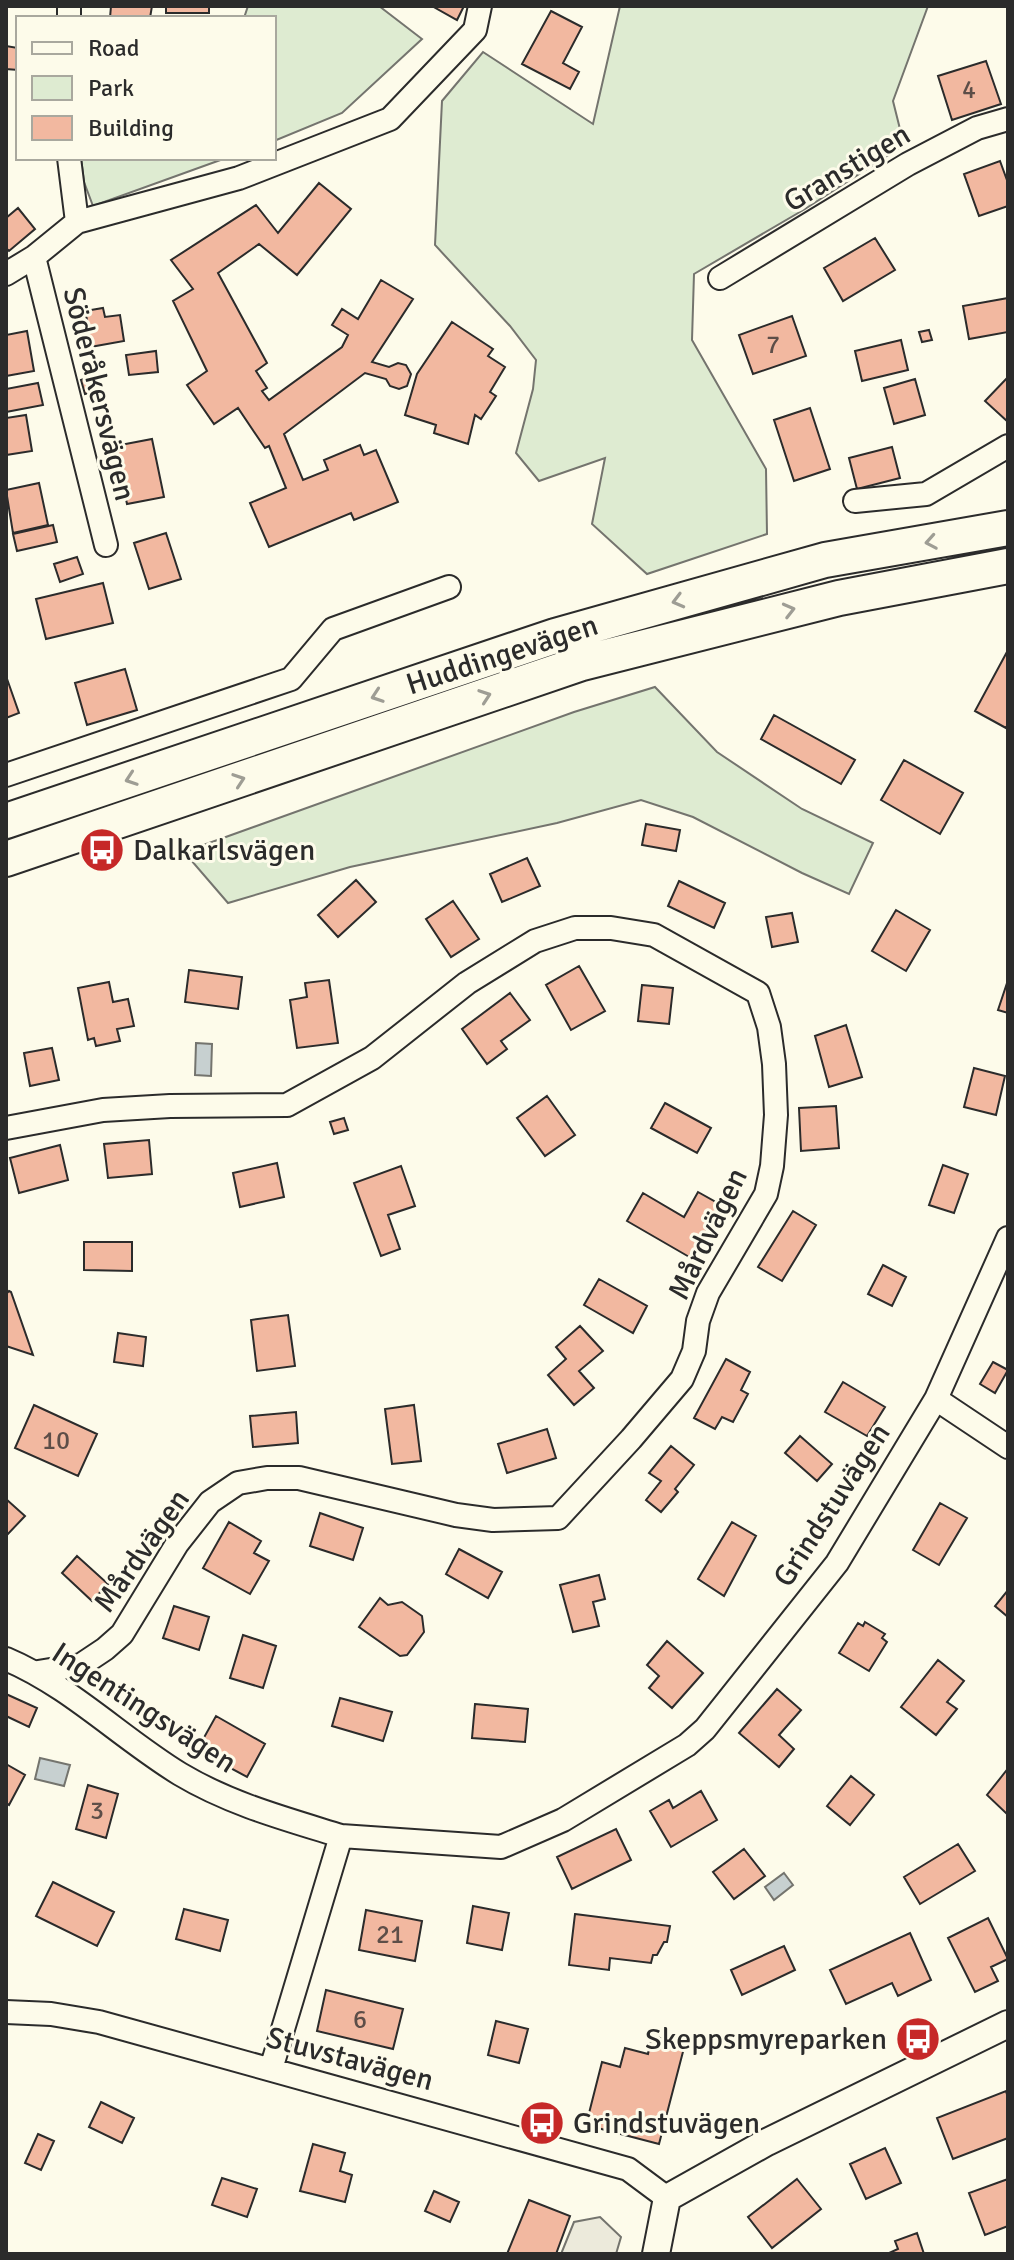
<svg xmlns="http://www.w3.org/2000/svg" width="1014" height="2260" font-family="Signika,sans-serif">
<rect width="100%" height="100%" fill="#fdfbea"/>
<path fill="#deebd1" stroke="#74746e" stroke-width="2" d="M248,6H379L422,39L342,113L274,141V18H244Z
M620,6H928L893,101L904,145L805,209L694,274L692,340L766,469L767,534L647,574L592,524L605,458L539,481L516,453L533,389L536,360L510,326L435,245L442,101L483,52L593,124Z
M81,158H226L93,206L84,182Z
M655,687L717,752L802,809L873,843L849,894L802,873L693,817L641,800L557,823L350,867L228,903L184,852L574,712Z"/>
<path fill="#eceadb" stroke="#74746e" stroke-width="2" d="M600,2217L621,2237L616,2254H561L574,2222Z"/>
<path fill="#c7d0d0" stroke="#74746e" stroke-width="2" d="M196,1043L212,1044L211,1076L195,1075Z
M40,1758L70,1765L64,1786L35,1779Z
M784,1873L793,1885L774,1900L765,1887Z"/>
<path fill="#f2b8a0" stroke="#2b2b2b" stroke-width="2" d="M111,6H152L150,18H110Z
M166,6H209V13H166Z
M432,6H464L457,20Z
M551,11L582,27L563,63L579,72L570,89L522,64Z
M6,46L18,48V70L6,69Z
M986,61L1001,104L952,120L938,76Z
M1000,161L1008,183V206L979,216L964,174Z
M319,183L351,209L297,275L259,244L218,273L267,363L256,371L267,388L262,391L269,400L342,347L348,335L332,325L342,309L358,319L381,280L413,299L372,362L389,367L398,363L406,365L411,374L407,386L399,389L390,386L386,379L365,373L284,434L303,480L328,470L324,460L360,445L364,455L376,450L398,502L354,520L351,513L269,547L250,503L286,488L269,446L265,448L238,408L214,424L187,385L207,371L173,301L193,289L171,260L256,205L278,233Z
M18,208L35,229L9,251L6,248V218Z
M875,238L895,270L843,301L824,268Z
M1008,298V332L969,339L963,306Z
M103,308L105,317L120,315L124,341L79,349L74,322L87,320L85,311Z
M792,316L806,356L753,374L739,335Z
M452,322L493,349L488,356L505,367L490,392L496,396L481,419L475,415L468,444L434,433L436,425L405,415L417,374Z
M929,330L932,340L922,342L919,332Z
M27,331L34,371L6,376V335Z
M901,340L908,370L862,381L855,351Z
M156,351L158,372L129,375L126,355Z
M96,375L100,390L85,394L81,380Z
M1008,377V422L985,401Z
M915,379L925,415L894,424L884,388Z
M38,383L43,405L6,412V389Z
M810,408L830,469L794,481L774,420Z
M26,415L32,451L6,455V418Z
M152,439L164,497L127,504L115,446Z
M892,447L900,478L857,489L849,458Z
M39,483L48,525L13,533L6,490Z
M53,525L57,542L17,551L13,534Z
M166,533L181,579L149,589L134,543Z
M77,557L83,574L60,582L54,564Z
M103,583L113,623L46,639L36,599Z
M1008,650V724L1006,728L975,711Z
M125,669L137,710L87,725L75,683Z
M6,676L19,713L6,718Z
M774,715L855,760L841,784L761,739Z
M904,760L963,793L940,834L881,800Z
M646,824L680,830L676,851L642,845Z
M527,858L540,886L502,902L490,874Z
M356,880L376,902L338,937L318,915Z
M679,881L725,903L714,928L668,906Z
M453,901L479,939L451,957L426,919Z
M896,910L930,930L906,971L872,951Z
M792,913L798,942L772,947L766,917Z
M579,966L605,1011L571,1030L546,985Z
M189,970L242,977L238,1009L185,1002Z
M329,980L338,1043L297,1048L290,1000L307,997L305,983Z
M1008,980V1013L998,1010Z
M109,982L113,1002L128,999L134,1026L117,1029L120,1041L96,1046L94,1038L88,1040L78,988Z
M642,985L673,988L669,1024L638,1021Z
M510,993L530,1020L501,1041L507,1049L487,1064L462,1029Z
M846,1025L862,1077L829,1087L815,1036Z
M52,1048L59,1080L30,1086L24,1053Z
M974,1068L1005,1076L996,1115L964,1107Z
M547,1096L575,1135L545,1156L517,1118Z
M665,1103L711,1128L697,1153L651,1128Z
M836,1106L839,1148L801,1151L799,1108Z
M344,1118L348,1130L334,1134L330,1122Z
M149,1140L152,1174L108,1178L104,1144Z
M60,1145L68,1180L19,1193L10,1158Z
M277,1163L284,1197L240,1207L233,1173Z
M943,1165L968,1174L954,1213L929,1205Z
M401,1166L415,1206L388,1215L400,1249L381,1256L354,1183Z
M698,1192L721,1205L691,1258L627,1221L643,1193L684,1217Z
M793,1211L816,1225L782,1281L758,1267Z
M84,1242H132V1271L84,1270Z
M883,1265L906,1277L892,1306L868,1294Z
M599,1279L647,1306L633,1333L584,1305Z
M9,1291L11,1292L33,1355L6,1346V1294Z
M288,1315L295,1366L257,1371L251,1320Z
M580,1326L603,1351L579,1371L594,1388L574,1405L548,1375L566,1359L556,1347Z
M118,1333L146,1337L143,1366L114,1362Z
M726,1359L750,1372L741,1390L748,1394L733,1422L722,1417L715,1429L694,1418Z
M993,1362L1008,1370L995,1393L980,1384Z
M843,1382L885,1407L867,1436L825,1412Z
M34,1405L97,1434L78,1476L15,1448Z
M414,1405L421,1461L392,1464L385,1409Z
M296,1412L298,1443L253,1447L250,1416Z
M547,1429L556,1458L507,1473L498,1444Z
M800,1436L832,1464L817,1481L785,1453Z
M671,1446L694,1465L675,1489L678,1492L661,1512L646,1500L661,1481L649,1473Z
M6,1499L25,1516L6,1536Z
M940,1503L967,1518L939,1565L913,1550Z
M320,1513L363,1528L353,1560L310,1546Z
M229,1522L261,1541L254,1553L269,1561L250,1594L203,1568Z
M732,1522L756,1536L724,1596L698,1579Z
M459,1549L502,1572L488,1598L446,1574Z
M77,1556L108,1584L92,1601L62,1573Z
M599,1575L605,1599L593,1602L599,1626L573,1632L560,1585Z
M1008,1590V1617L995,1606Z
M380,1598L388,1605L402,1602L422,1616L424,1632L407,1655L400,1656L359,1627Z
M174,1606L209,1617L199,1650L163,1638Z
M865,1622L885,1634L882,1638L887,1642L869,1671L839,1653L858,1623L863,1626Z
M243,1635L276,1646L263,1688L230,1678Z
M667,1641L703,1673L672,1708L649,1688L659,1676L647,1665Z
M938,1660L964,1681L947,1702L957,1709L936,1735L901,1707Z
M777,1689L801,1710L779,1735L794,1749L779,1767L739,1733Z
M6,1694L37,1708L29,1727L6,1716Z
M340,1698L392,1712L383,1741L332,1726Z
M475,1704L528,1709L525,1742L472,1738Z
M216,1716L265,1744L247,1777L197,1750Z
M6,1764L25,1775L9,1805L6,1803Z
M1006,1771L1008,1773V1815L987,1795Z
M851,1776L874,1795L850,1825L827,1806Z
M88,1785L118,1794L106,1838L76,1829Z
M701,1791L717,1820L671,1847L650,1811L669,1800L673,1808Z
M616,1829L631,1860L572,1889L557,1857Z
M958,1844L975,1871L920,1904L904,1877Z
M744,1849L765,1876L734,1899L713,1872Z
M53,1882L114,1912L97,1946L36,1916Z
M473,1906L509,1913L502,1950L467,1943Z
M184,1909L228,1920L220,1951L176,1939Z
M366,1910L422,1921L415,1961L359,1950Z
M575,1914L670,1926L667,1942H664L657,1955H653L651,1963L610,1958L609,1970L569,1965Z
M988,1918L1008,1959L991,1967L998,1981L975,1992L948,1938Z
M910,1933L931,1980L898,1996L892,1983L846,2004L830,1970Z
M784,1946L795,1970L742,1995L731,1970Z
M326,1990L403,2009L393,2049L317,2031Z
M496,2021L528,2029L519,2063L488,2055Z
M652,2036L685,2044L659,2144L586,2125L602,2062L620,2067L625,2048L648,2054Z
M1006,2091L1008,2098V2138L953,2159L937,2118Z
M101,2102L134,2118L122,2143L89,2127Z
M38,2134L54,2141L41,2170L25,2163Z
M313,2144L345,2153L340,2171L352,2175L345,2202L300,2191Z
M885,2148L901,2183L866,2199L850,2164Z
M222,2178L257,2189L247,2217L212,2205Z
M797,2179L821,2209L772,2248L748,2217Z
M1008,2179V2226L985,2235L969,2193Z
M434,2191L459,2202L450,2222L425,2211Z
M529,2200L570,2216L556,2254H507Z
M917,2233L924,2254H887L898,2249L895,2241Z"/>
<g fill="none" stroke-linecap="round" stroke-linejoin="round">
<g stroke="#2b2b2b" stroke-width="26">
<path id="minor" d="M69,18V6
M77,222L239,178L390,119L475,30L480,6
M34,257L106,545
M6,274L34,257L77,222L69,158
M720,278L908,164L977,128L1008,119
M855,501L926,494L1008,446
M6,775L291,679L333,629L449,587
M6,1128L103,1110L170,1106L287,1105L372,1058L467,983L535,941L575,928H611L654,935L758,993L769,1027L774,1064L776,1115L772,1166L766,1194L708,1293L698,1321L694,1351L682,1379L631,1439L558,1518L493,1520L456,1515L299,1478H267L238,1483L210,1502L177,1544L122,1634L105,1649L81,1665L38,1672
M936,1399L1008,1447
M6,1659C70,1686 121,1738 180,1774C230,1804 286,1819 341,1836
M6,2012L51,2014L99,2022L628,2169L667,2198
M271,2069L341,1836L501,1847L563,1820L687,1745L705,1729L837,1563L936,1399L1008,1238"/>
</g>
<g stroke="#2b2b2b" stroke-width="30">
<path id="tertiary" d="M656,2254L667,2198L767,2142L1008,2024"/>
</g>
<g stroke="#2b2b2b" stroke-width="38">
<path id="primary" d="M6,821L555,636L825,560L1008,528
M6,859L582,663L839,598L1008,566"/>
</g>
<use href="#minor" stroke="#fdfbea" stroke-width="22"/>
<use href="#tertiary" stroke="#fdfbea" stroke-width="26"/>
<use href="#primary" stroke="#fdfbea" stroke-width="34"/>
</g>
<defs><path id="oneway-chevron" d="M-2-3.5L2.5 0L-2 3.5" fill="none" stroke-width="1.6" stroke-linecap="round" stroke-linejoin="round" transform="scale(2)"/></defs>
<g stroke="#9e9d94">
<use href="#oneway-chevron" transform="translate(931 542) rotate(170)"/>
<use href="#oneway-chevron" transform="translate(678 601) rotate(165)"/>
<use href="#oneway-chevron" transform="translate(789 610) rotate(-14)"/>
<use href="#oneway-chevron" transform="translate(377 696) rotate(161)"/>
<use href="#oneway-chevron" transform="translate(485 696) rotate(-19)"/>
<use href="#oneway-chevron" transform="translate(131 779) rotate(161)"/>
<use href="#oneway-chevron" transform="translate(239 780) rotate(-19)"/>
</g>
<defs>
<g id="bus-disc" transform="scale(2.3)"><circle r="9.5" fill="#c62828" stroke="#fdfbea"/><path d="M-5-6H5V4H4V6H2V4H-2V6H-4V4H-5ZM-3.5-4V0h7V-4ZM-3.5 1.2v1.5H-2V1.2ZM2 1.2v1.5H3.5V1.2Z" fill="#fff"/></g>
</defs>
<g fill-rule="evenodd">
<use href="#bus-disc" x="102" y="850"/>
<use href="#bus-disc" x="918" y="2039"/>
<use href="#bus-disc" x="542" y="2123"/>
</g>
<g text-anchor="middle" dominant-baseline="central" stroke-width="6" stroke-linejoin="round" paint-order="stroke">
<g font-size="26" fill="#5d4e48">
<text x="969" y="90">4</text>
<text x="773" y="345">7</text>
<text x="56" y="1441">10</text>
<text x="97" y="1811">3</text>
<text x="390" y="1935">21</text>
<text x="360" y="2020">6</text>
</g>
<g font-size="30" fill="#2b2b2b" stroke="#fdfbea">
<text transform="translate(847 168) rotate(-31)">Granstigen</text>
<text transform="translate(99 394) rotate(76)">Söderåkersvägen</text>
<text transform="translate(502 655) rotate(-18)">Huddingevägen</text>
<text transform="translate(708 1234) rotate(-64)">Mårdvägen</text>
<text transform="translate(832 1505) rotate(-57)">Grindstuvägen</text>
<text transform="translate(142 1551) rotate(-55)">Mårdvägen</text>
<text transform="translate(144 1708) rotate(33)">Ingentingsvägen</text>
<text transform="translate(350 2059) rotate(15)">Stuvstavägen</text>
</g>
<g font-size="30" fill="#2b2b2b" stroke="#fdfbea" text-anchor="start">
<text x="133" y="850">Dalkarlsvägen</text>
<text x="887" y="2039" text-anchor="end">Skeppsmyreparken</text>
<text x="573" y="2123">Grindstuvägen</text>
</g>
</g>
<rect width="1014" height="2260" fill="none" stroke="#2b2b2b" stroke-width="16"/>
<rect x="16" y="16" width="260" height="144" fill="#fdfbea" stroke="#a9a89e" stroke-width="2"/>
<rect x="32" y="42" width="40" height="12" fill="#fdfbea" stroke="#a9a89e" stroke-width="2"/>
<text x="88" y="56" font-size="24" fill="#2b2b2b">Road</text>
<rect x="32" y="76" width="40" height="24" fill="#deebd1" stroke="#a9a89e" stroke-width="2"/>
<text x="88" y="96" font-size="24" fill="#2b2b2b">Park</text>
<rect x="32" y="116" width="40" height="24" fill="#f2b8a0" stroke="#a9a89e" stroke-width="2"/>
<text x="88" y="136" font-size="24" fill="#2b2b2b">Building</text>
</svg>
